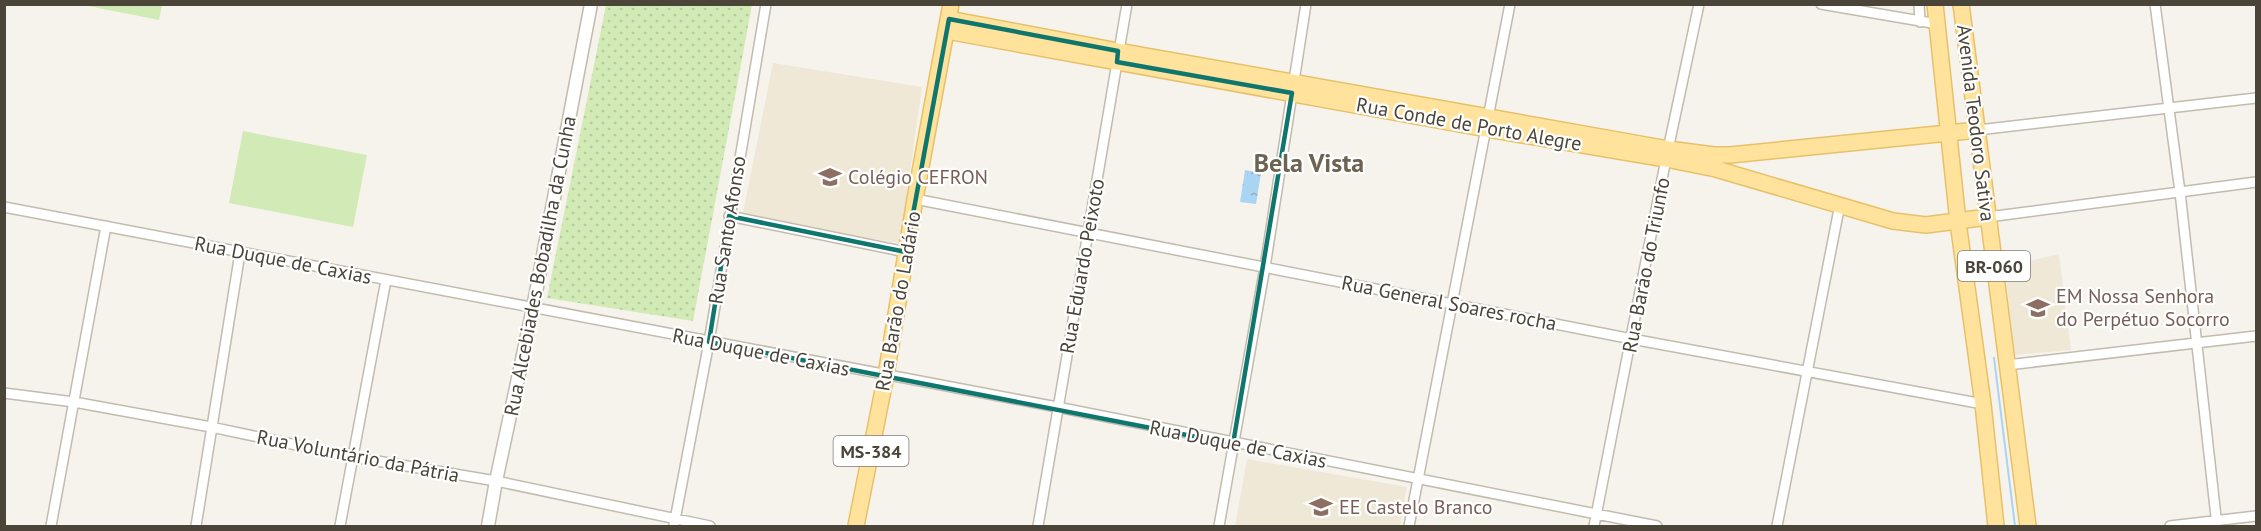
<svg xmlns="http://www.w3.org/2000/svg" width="2261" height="531" font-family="'PT Sans',sans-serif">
<defs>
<pattern id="grass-dots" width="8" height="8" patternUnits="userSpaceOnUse" patternTransform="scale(1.5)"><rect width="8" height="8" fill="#d2eab5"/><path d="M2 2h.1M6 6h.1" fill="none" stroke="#b6ca9c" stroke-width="1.8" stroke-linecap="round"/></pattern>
<pattern id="water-ripples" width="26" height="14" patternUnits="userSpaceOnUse" patternTransform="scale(1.5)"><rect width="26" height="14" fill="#a9d4f2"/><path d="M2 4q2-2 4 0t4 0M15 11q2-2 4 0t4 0" fill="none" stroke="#8caec5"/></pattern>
</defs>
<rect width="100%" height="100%" fill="#f6f3ec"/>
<path fill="#efe8d6" d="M773,63L922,87L900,243L742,218Z
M2059,254L2071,350L2014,355L2005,267Z
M1247,459L1407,487L1400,526H1235Z"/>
<path fill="url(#grass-dots)" d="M606,5H752L693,321L547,298Z"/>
<path fill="#d2eab5" d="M83,5H162L159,20Z
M243,131L367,155L353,227L229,203Z"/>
<path fill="url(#water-ripples)" d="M1245,170L1261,173L1256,204L1240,202Z"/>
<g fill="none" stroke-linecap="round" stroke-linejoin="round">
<path stroke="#a9d4f2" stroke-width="2" d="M1994,358L2015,526"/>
<g stroke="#c2bbae" stroke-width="12">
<path id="minor" d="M1821,4L1938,24
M1919,4L1920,22
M2155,4L2180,192L2217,526
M1978,130L2256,98
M915,199L1632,339L1983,404
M4,207L1057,407L1657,526
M729,216L906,252
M1988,217L2256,182
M2007,365L2256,336
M4,393L74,402L211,427L353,457L496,481L710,526
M674,525L709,342L766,4
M51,526L106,226
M196,526L240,253
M340,526L386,280
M1038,526L1127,4
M1219,526L1265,267L1306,4
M1409,526L1510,4
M1594,526L1666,159L1699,4
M1777,526L1840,204
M2170,526L2256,516"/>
</g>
<g stroke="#c2bbae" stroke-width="15">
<path id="tertiary" d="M488,526L496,481L533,308L591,4"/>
</g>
<g stroke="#e6c16a" stroke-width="18">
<path id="primary" d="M1935,4L1958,222L1983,404L1996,526
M1961,4L2028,526
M949,19L1118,51L1668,149L1714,155H1730L1978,130
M947,31L1487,129L1666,159L1716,169L1893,221L1926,225L1988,217
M856,526L886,375L915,199L951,4"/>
</g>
<use href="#minor" stroke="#fff" stroke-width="9"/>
<use href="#tertiary" stroke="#fff" stroke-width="12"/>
<use href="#primary" stroke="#ffe39c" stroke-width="15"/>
</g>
<path fill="none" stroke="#0f766e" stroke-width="4.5" stroke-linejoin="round" d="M949,19L1118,51L1117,62L1292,93L1233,444L709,342L729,216L906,252Z"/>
<defs>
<g id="school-bare" transform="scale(1.8)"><path d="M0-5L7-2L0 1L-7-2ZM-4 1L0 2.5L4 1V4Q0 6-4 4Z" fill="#8d6e63" stroke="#fff" stroke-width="2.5" paint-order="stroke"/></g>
</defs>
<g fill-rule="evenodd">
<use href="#school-bare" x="830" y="177"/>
<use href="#school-bare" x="2038" y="308"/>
<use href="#school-bare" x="1321" y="507"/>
</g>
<g text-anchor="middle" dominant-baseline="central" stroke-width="4.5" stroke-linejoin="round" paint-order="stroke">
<g fill="#fff" stroke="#817c74" stroke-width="1.5">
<rect x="1958" y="251" width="72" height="30" rx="4.5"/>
<rect x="833.5" y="436" width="75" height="30" rx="4.5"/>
</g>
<g font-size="18" font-weight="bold" fill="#4b4439">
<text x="1994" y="266">BR-060</text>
<text x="871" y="451">MS-384</text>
</g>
<g font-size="20" fill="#4b4439" stroke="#fff">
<text transform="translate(1976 123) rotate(83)">Avenida Teodoro Sativa</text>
<text transform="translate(1469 124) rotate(10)">Rua Conde de Porto Alegre</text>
<text transform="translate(727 230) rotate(-81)">Rua Santo Afonso</text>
<text transform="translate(283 260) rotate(11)">Rua Duque de Caxias</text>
<text transform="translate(1646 265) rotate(-79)">Rua Barão do Triunfo</text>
<text transform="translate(540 266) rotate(-79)">Rua Alcebiades Bobadilha da Cunha</text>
<text transform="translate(1082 266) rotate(-80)">Rua Eduardo Peixoto</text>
<text transform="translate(898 301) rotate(-80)">Rua Barão do Ladário</text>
<text transform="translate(1449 303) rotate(11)">Rua General Soares rocha</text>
<text transform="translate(761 352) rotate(11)">Rua Duque de Caxias</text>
<text transform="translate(1238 444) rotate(11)">Rua Duque de Caxias</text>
<text transform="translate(358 456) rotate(11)">Rua Voluntário da Pátria</text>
</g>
<g font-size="20" fill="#785e54" stroke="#fff" text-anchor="start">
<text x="848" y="177">Colégio CEFRON</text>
<text x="2056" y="296">EM Nossa Senhora<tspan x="2056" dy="23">do Perpétuo Socorro</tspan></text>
<text x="1339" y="507">EE Castelo Branco</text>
</g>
<g font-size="26" font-weight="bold" fill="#6e6250" stroke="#fff">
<text x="1309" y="162">Bela Vista</text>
</g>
</g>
<rect width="2261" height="531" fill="none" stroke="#4b4439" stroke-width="12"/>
</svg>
